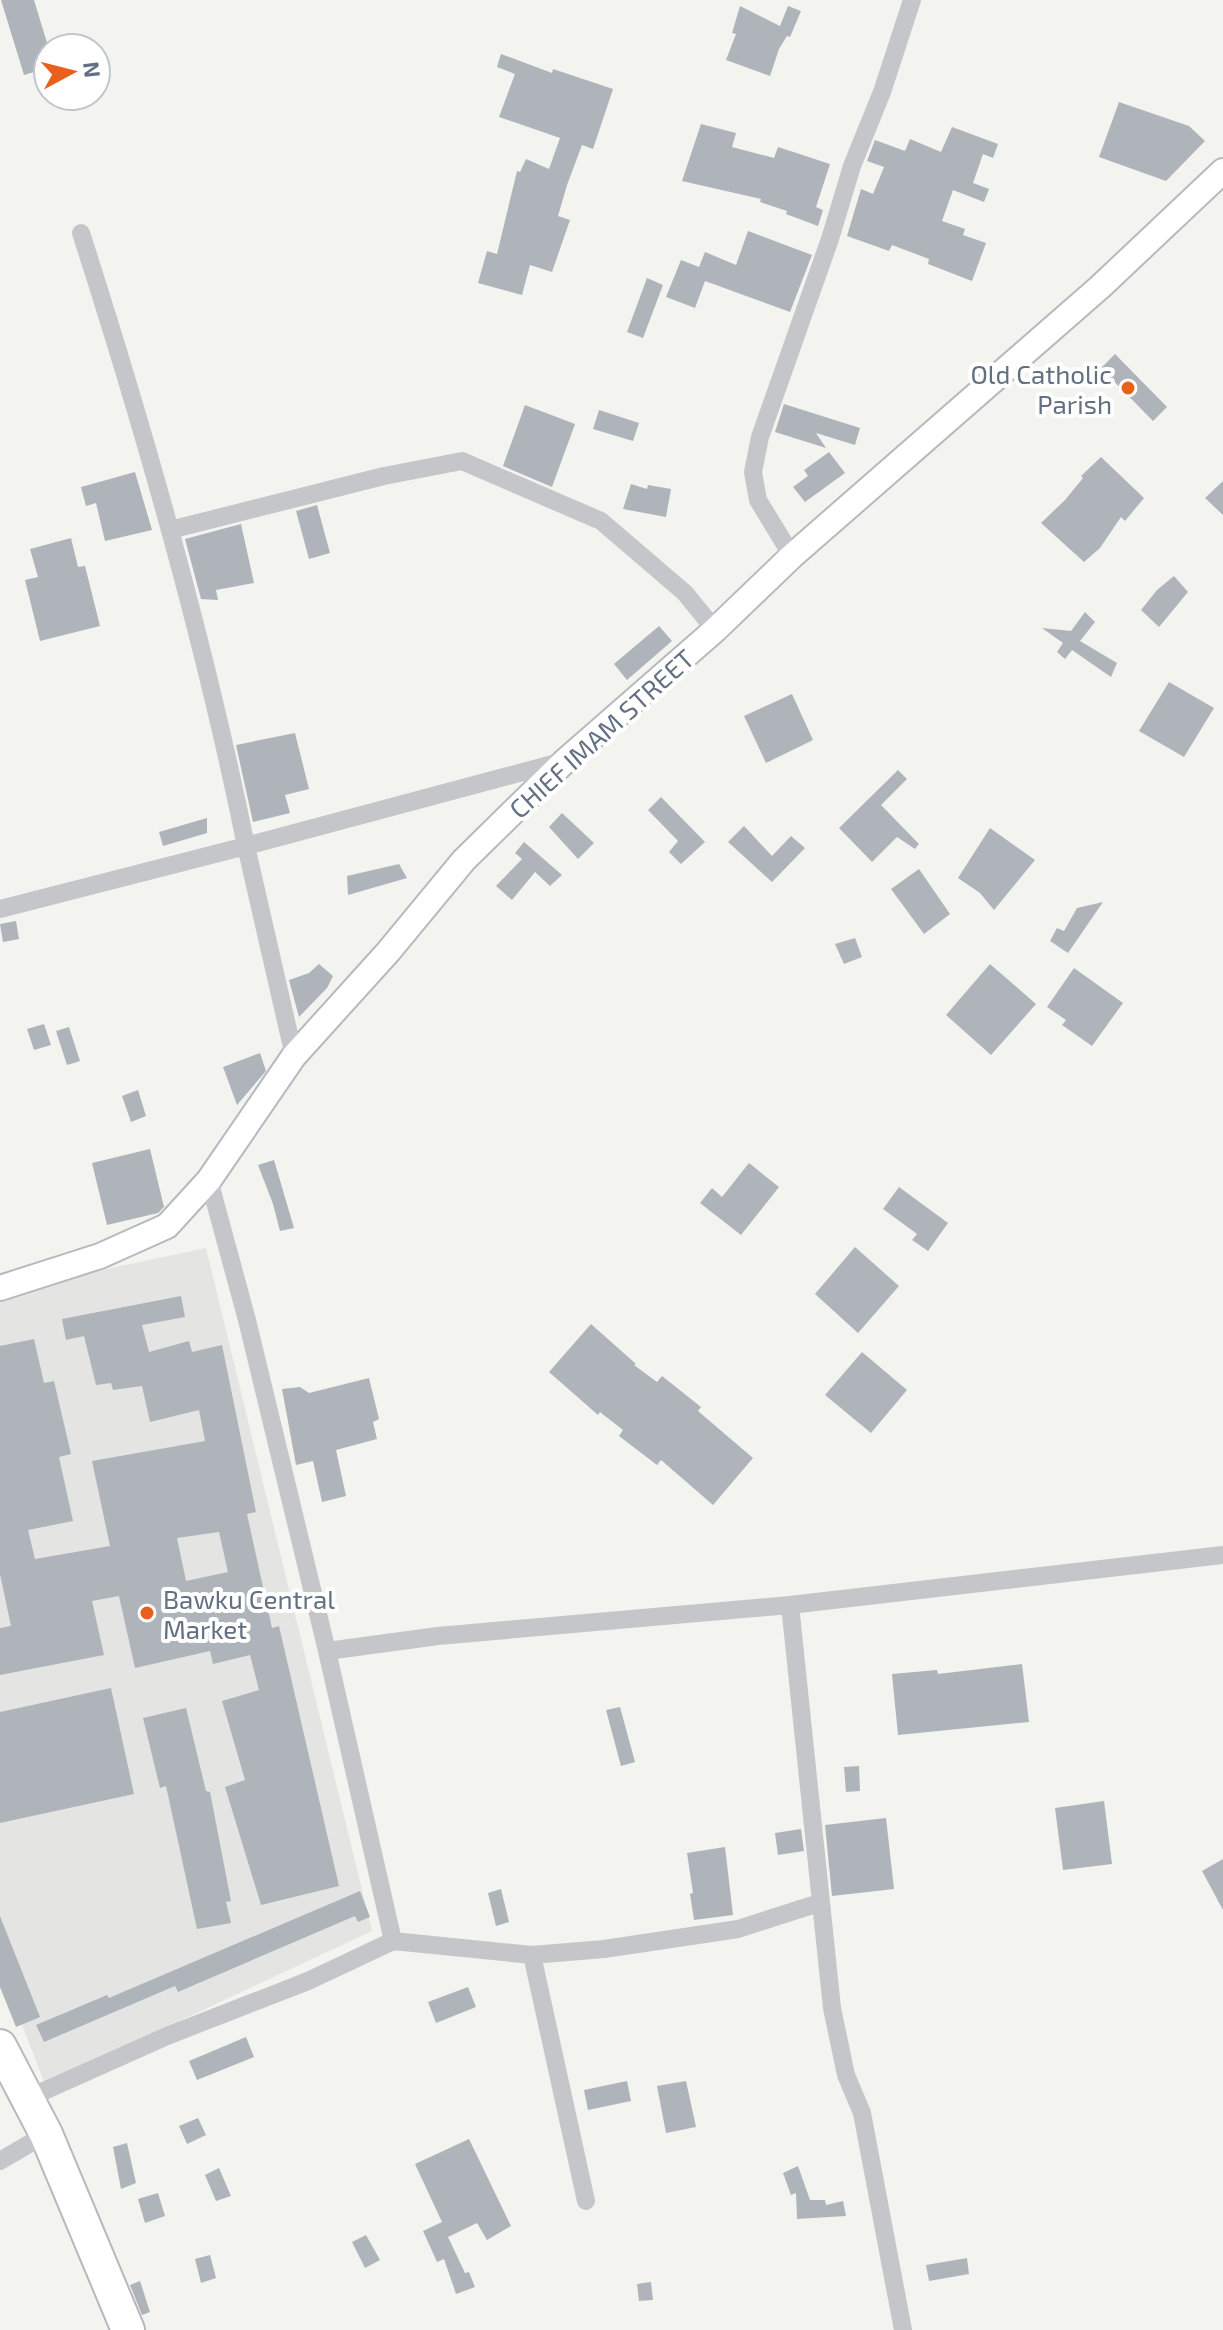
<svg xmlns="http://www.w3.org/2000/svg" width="1223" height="2330" font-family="'Exo 2',sans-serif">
<rect width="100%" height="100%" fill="#f3f4ef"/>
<path fill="#e4e5e3" d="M206,1248L372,1931L45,2084L0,1969V1295L21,1287Z"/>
<path fill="#aeb4ba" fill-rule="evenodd" d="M1,0H34L48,46V68L24,75Z
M740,6L780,26L788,6L801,11L790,37L787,36L779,49L770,76L726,60L736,34L732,33Z
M501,54L552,73L553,69L613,89L593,149L582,145L567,185L558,216L570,220L552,272L530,265L522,295L478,283L487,251L497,254L517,171L520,172L526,159L549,169L560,138L499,117L515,74L497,67Z
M1119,102L1189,126L1205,141L1166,181L1099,157Z
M701,124L736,133L732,147L774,158L778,147L830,164L816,207L823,210L818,226L786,214L787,211L760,202L761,199L682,181Z
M952,127L998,144L993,158L983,154L973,183L989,189L984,202L953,190L942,221L965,229L963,235L986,243L972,281L928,264L929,259L892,245L889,251L847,236L861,189L873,194L884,167L867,161L875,140L905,151L910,139L941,152Z
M748,231L812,255L790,312L705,281L695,308L666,297L681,260L699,267L705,252L736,265Z
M647,278L663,285L643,338L627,332Z
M1115,354L1167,407L1153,421L1101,368Z
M784,404L860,428L855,445L816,433L826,448L775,432Z
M525,405L575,424L552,487L503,466Z
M599,410L639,423L633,441L593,429Z
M829,452L845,473L805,502L793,487L808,476L804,470Z
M1101,457L1144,498L1125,521L1121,517L1100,548L1084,562L1041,523L1065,500L1083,478L1081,476Z
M135,472L152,530L105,541L96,503L86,506L81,487Z
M1223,481V515L1205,498Z
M631,484L647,489L648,485L671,489L666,517L623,509Z
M317,505L330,553L309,559L296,511Z
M241,524L254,583L216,590L218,600L201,599L185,539Z
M71,538L78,567L85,566L100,626L40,641L25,580L38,577L30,549Z
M1174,576L1188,592L1159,627L1141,610L1157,590Z
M1085,612L1095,622L1080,641L1117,663L1111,677L1072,650L1065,659L1057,652L1063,643L1042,628L1071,631Z
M659,626L672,641L627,680L614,664Z
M1169,682L1214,708L1184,757L1139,731Z
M792,694L813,740L766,763L744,716Z
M295,733L309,789L285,795L290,813L253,822L236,745Z
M898,770L907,779L881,805L919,844L915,849L897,837L872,862L839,828Z
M661,797L705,842L681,864L669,852L678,841L648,810Z
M562,813L594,843L578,859L549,827Z
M207,818V833L163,846L159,832Z
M744,826L772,856L791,836L805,848L772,882L728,842Z
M990,828L1035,860L994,910L980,893L958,878Z
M524,842L562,875L550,886L535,872L512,900L496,886L522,859L515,853Z
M399,864L407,878L348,895L347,876Z
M919,869L950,914L924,934L891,889Z
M1103,902L1068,953L1050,941L1057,928L1064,931L1077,908Z
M16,921L19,939L3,942L0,924Z
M855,938L862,957L844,964L835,944Z
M319,964L333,976L327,988L299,1017L289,980L309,973Z
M990,964L1036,1004L991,1055L946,1015Z
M1074,968L1123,1003L1092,1046L1062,1025L1066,1020L1047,1007Z
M44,1024L51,1045L34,1050L27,1029Z
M69,1027L80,1061L67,1065L56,1031Z
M260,1053L266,1071L237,1105L223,1067Z
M138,1090L146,1116L131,1122L122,1096Z
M150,1149L164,1207L158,1213L107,1225L92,1163Z
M274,1160L294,1228L280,1231L273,1204L258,1165Z
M749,1163L779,1187L741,1235L700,1203L712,1188L722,1197Z
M899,1187L948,1223L928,1251L912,1240L917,1234L883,1209Z
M855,1247L899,1286L858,1333L815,1294Z
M181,1296L185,1317L142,1325L149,1352L189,1341L192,1352L222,1345L256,1512L247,1514L272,1628L279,1626L339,1886L261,1905L225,1787L245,1780L222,1701L259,1690L250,1655L213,1664L210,1651L135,1668L119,1596L92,1601L104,1655L0,1675V1628L11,1626L0,1574V1346L34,1339L44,1383L54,1381L71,1454L59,1457L73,1521L28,1530L35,1559L110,1546L92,1461L205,1441L199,1410L150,1422L142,1386L113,1390L111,1383L96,1385L84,1336L66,1340L62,1319ZM219,1532L228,1572L186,1581L177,1538Z
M591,1324L636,1364L634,1365L657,1382L662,1376L701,1407L698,1411L753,1458L713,1505L661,1460L657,1465L619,1436L623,1430L600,1412L598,1415L549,1372Z
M862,1352L907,1390L871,1433L825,1395Z
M369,1378L379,1419L373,1422L377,1439L336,1450L346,1496L322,1502L313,1461L296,1465L282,1389L300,1387L309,1393Z
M1022,1664L1029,1722L898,1735L892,1674L937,1670L938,1674Z
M111,1688L134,1794L0,1823V1712Z
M620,1707L635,1762L621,1766L606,1710Z
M186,1708L206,1791L210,1792L231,1901L226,1902L231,1923L197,1929L166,1786L160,1788L143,1718Z
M859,1766L860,1791L846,1792L844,1767Z
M1104,1801L1112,1864L1063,1870L1055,1808Z
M886,1818L894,1889L832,1896L825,1825Z
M801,1829L804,1851L778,1855L775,1833Z
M725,1847L733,1915L694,1920L690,1894L693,1893L687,1853Z
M1223,1859V1910L1202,1871Z
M501,1889L509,1922L496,1926L488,1893Z
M360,1891L370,1917L358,1922L355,1916L178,1992L175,1986L44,2042L36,2025L107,1995L109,1998Z
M0,1916L40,2017L16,2027L0,1987Z
M468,1987L476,2007L436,2023L428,2002Z
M246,2037L254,2057L197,2080L189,2061Z
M627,2081L631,2101L588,2110L584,2090Z
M686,2081L696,2127L666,2133L657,2086Z
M198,2118L206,2135L187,2144L179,2126Z
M469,2139L511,2226L487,2240L477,2223L448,2237L465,2273L469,2272L475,2287L456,2294L444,2259L437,2262L423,2231L442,2222L415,2164Z
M127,2143L136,2183L121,2189L113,2147Z
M798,2166L810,2200H825L826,2205L843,2201L846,2216L797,2219L796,2193L791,2195L783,2173Z
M219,2168L231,2196L216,2201L205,2175Z
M158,2193L165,2216L145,2223L138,2199Z
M366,2235L380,2260L365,2268L352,2242Z
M210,2255L216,2278L201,2283L195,2259Z
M967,2258L969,2274L929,2281L926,2265Z
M140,2281L150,2312L142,2315L130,2285Z
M651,2282L653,2300L639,2301L637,2284Z"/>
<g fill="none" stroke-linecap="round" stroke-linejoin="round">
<g stroke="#b6b9be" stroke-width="28">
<path id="secondary" d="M0,1288L100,1256L167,1226L209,1180L294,1056L388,952L464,860L565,761L715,630L792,556L1100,287L1223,171"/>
</g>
<g stroke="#b6b8bb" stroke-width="36">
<path id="highway" d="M0,2046L46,2134L128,2330"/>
</g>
<path stroke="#c4c6ca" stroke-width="18" d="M81,233C146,435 204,638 246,846L564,761
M170,530L384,476L462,461L601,521L685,593L715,630
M792,556L758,500L753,472L760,437L830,239L852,166L882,92L912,0
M0,909L246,846L294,1056
M209,1180L247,1320L327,1651L438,1636L790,1605L1223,1555
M790,1605L832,2008L846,2075L862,2113L903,2330
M393,1941L532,1955L604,1949L738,1929L819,1903
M532,1955L586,2201
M26,2099L167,2036L308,1981L393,1941L327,1651
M0,2161L46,2134"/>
<use href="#secondary" stroke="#fff" stroke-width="24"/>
<use href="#highway" stroke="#fff" stroke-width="32"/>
</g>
<g fill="#e8601c" stroke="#fff" stroke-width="3">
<circle cx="1128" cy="388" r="8"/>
<circle cx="147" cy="1613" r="8"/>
</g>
<g text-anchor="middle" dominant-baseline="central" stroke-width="8" stroke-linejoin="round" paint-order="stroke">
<g font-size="26" fill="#627082" stroke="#fff" text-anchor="end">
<text x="1112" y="373">Old Catholic<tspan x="1112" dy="30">Parish</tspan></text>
<text x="163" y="1598" text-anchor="start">Bawku Central<tspan x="163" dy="30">Market</tspan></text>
</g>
<g font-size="26" fill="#627082" stroke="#fff">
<text transform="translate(601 733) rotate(-42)">CHIEF IMAM STREET</text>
</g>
</g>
<g transform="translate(72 72) rotate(83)"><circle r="38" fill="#ffffff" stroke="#c0c6cd" stroke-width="2"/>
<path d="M0-6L14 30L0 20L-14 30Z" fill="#e8601c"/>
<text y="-12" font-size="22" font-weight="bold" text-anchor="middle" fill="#627082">N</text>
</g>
</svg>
